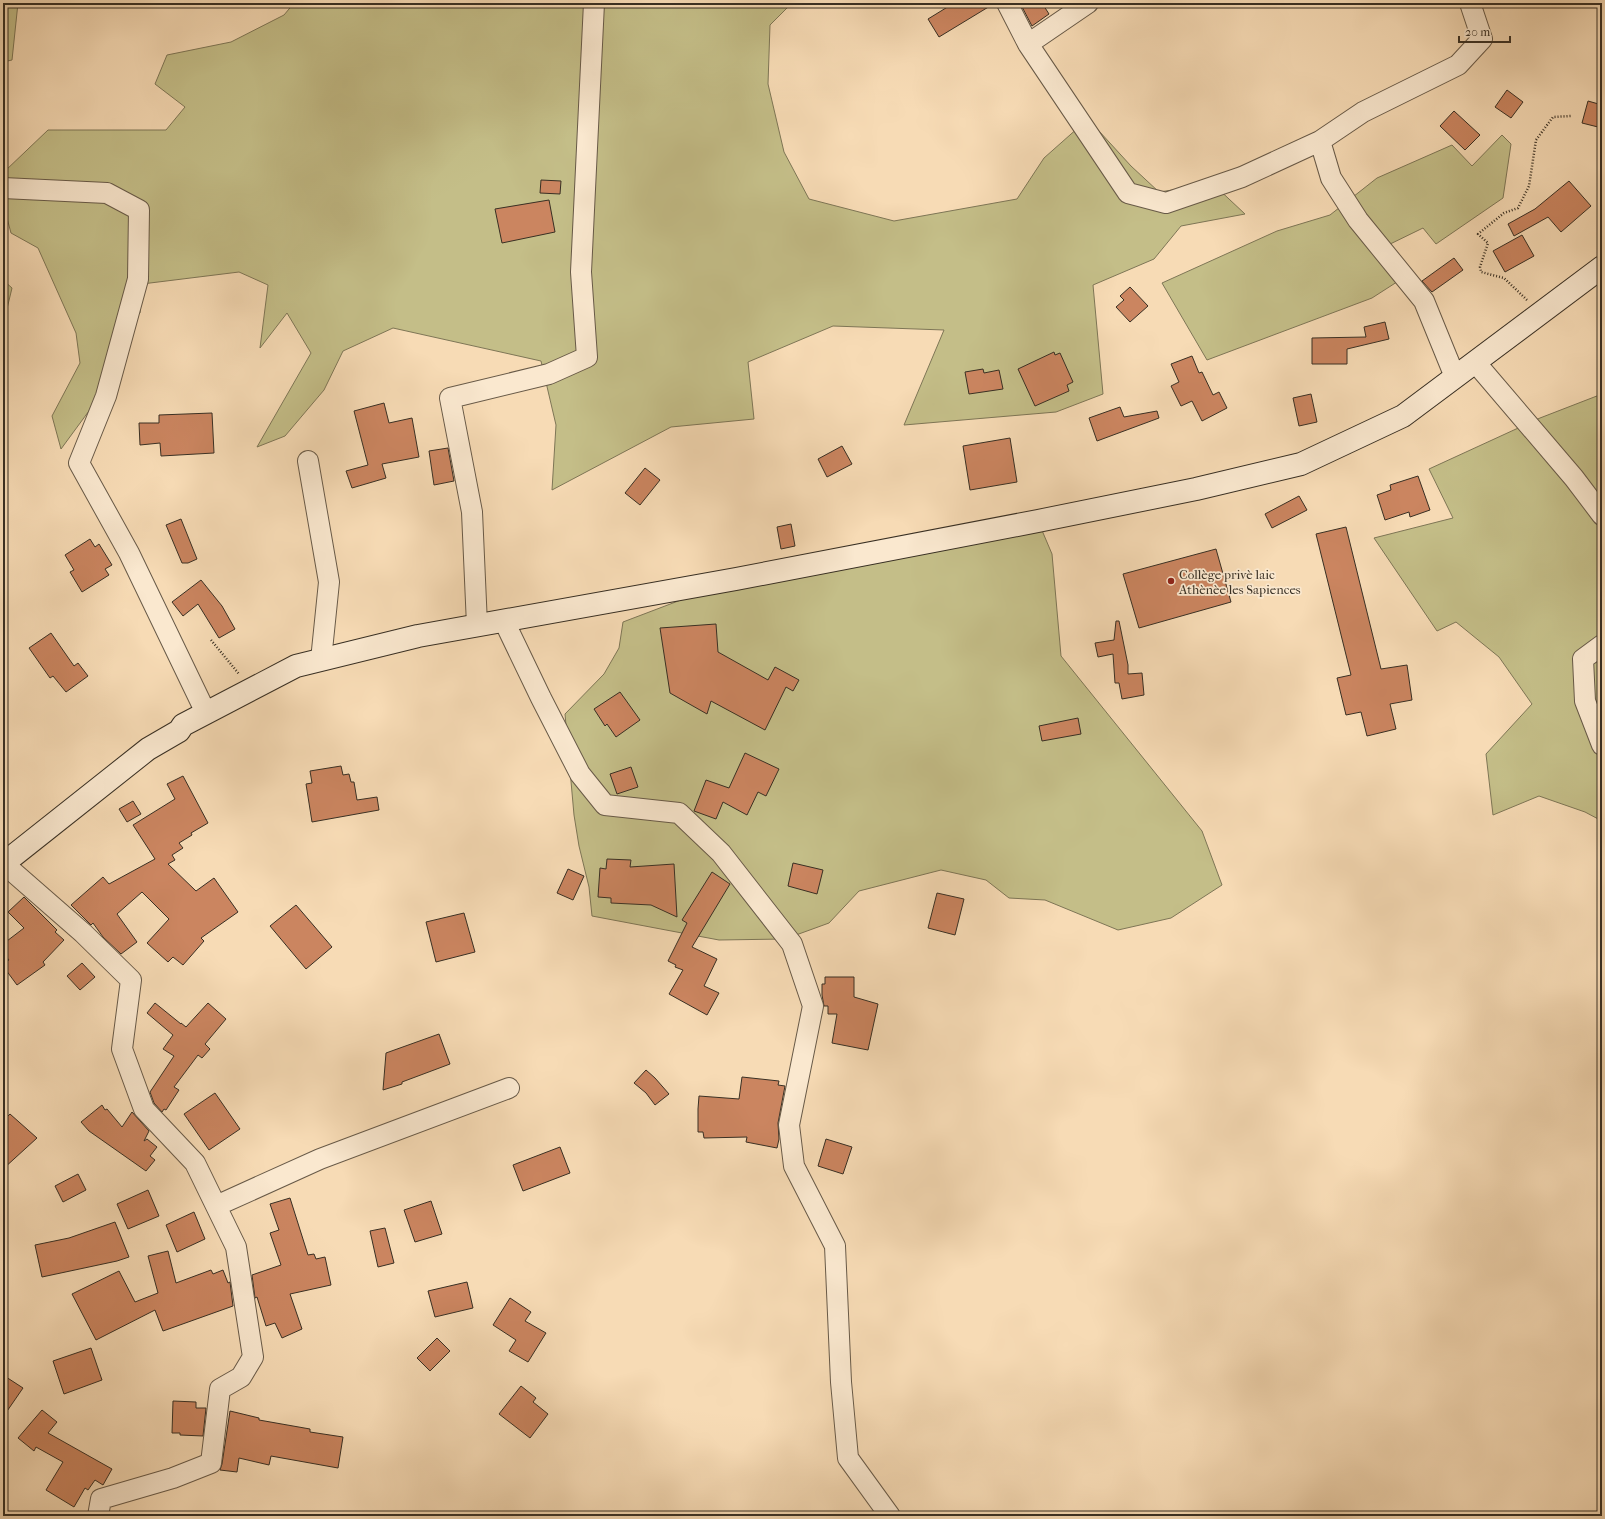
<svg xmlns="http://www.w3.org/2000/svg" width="1605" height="1519" font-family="'IM FELL French Canon',serif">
<rect width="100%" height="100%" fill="#f7dbb5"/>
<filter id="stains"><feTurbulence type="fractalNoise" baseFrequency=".005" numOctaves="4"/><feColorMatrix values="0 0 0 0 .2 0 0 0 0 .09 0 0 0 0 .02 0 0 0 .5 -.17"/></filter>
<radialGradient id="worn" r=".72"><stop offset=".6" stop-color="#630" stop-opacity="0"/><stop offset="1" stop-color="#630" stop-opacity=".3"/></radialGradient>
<path fill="#c4be88" stroke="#7e7656" d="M3,3H18L12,60L3,62Z
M294,3H792L770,25L768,84L784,152L809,199L894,221L1017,199L1044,158L1088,119L1131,166L1159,192L1213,184L1245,214L1181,226L1154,259L1093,285L1103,394L1056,412L904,425L944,330L833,326L748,362L754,419L671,427L552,490L556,425L541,361L393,328L343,351L324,390L285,436L257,447L311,353L287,313L260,348L268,285L239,272L142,284L140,313L115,331L97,400L61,449L52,416L80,363L76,333L38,248L11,233L3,203L5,171L48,130H166L185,107L155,84L167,55L231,42L284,15Z
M1502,135L1511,144L1503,198L1436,244L1423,228L1384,247L1400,280L1372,298L1207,360L1162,283L1277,231L1330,215L1377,178L1452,145L1472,166Z
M3,280L12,288L5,317L3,318Z
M1602,394V821L1585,812L1539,796L1493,815L1486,754L1532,704L1499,657L1456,622L1437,631L1374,538L1453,518L1429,469L1540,418Z
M1038,521L1052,554L1061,656L1202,831L1222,885L1171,918L1118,930L1045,900L1009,898L986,880L941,870L859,891L829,923L785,939L719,940L592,916L589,887L579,846L574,815L565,714L604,674L619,648L623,622L736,579Z"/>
<path fill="#cb8560" stroke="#382f23" d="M954,3H995L939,37L928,19Z
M1020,3H1042L1049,14L1032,26Z
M1507,90L1523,102L1511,118L1495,107Z
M1588,101L1602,105V128L1582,123Z
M1454,111L1480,135L1465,150L1440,126Z
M541,180L561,181L560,194L540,193Z
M1569,181L1591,206L1561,232L1548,217L1514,236L1508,224L1535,209Z
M549,200L555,232L502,243L495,209Z
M1522,235L1534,256L1505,272L1493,251Z
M1454,258L1463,270L1432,292L1422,281Z
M1130,287L1148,306L1130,322L1116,307L1124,300L1120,296Z
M1385,322L1389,339L1347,349V364H1312V338L1366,337L1364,327Z
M1054,352L1055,355L1060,353L1073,382L1067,385L1069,391L1035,406L1018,369Z
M1192,356L1199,373L1202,372L1213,395L1219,392L1227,408L1202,421L1192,401L1181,406L1171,386L1179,382L1171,364Z
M983,369L984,373L999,370L1003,389L969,394L965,372Z
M1311,394L1317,422L1299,426L1293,398Z
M384,403L389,423L412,418L419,457L382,464L386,478L352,488L346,471L368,465L354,411Z
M1120,407L1124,417L1157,411L1159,418L1097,441L1089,418Z
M212,413L214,453L161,456L160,443L140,445L139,423H159V415Z
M1010,438L1017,482L970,490L963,446Z
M842,446L852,464L827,477L818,459Z
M448,448L454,481L434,485L429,451Z
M645,468L660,480L640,505L625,493Z
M1418,476L1430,510L1410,517L1409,512L1385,520L1377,495L1391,490L1390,485Z
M1299,496L1307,510L1272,528L1265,514Z
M181,519L197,559L188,563H182L166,525Z
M791,524L795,546L781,549L777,527Z
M1346,527L1381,669L1407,665L1412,700L1390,704L1396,729L1367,736L1361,712L1346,715L1337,678L1351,675L1316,534Z
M90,539L95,547L99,544L112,565L105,569L109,575L82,592L70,572L74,570L65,555Z
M1216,549L1231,602L1139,628L1123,574Z
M201,580L222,606L235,629L219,638L198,604L183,616L172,602Z
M1116,621H1119L1128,665V674L1142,673L1144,695L1122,699L1119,683H1115L1113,654L1098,657L1095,643L1114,640Z
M716,624L718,652L768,680L775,667L799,680L793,691L786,687L765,730L711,701L707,714L670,693L660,628Z
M51,633L74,666L78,663L88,676L66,692L53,676L50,678L29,648Z
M620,692L640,720L616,737L607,724L605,726L594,709Z
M1078,718L1081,734L1042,741L1039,726Z
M745,753L779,769L766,796L758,792L747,815L723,802L716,819L694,811L706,780L729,788Z
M341,766L343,775L349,774L351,782H354L357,800L377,797L379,810L312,822L306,784L312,783L310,771Z
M631,767L638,787L617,794L610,774Z
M183,776L208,823L191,833L192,835L179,843L183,848L172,855L175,860L168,864L196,891L214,878L238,912L201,938L204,941L183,965L173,957L168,962L147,943L169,919L142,892L117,914L137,942L121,954L103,937L93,923L91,925L71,905L103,877L109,884L155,859L133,825L175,799L167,784Z
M133,801L141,814L127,822L119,809Z
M607,859L631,860L630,867L674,864L677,917L651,905L611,903V898L598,897L600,868L606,869Z
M793,863L823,870L817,894L788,886Z
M568,869L584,876L573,900L557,893Z
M712,872L730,884L692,947L717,959L704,986L719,993L707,1015L669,994L683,970L675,967L676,965L668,961L687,923L682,920Z
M937,893L964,899L955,935L928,928Z
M24,897L57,930L55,932L64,940L43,962L45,965L17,985L3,966V964L9,960L3,953V944L24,928L8,912Z
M296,905L332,947L306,969L270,926Z
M464,913L475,952L436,962L426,922Z
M82,963L95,977L80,990L67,976Z
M825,977H854V997L878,1004L868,1050L832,1043L837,1014H828V1006H824L822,995V984H825Z
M155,1003L181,1024V1023L186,1027L208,1003L226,1019L205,1044L210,1049L202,1058L198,1055L174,1087L179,1090L166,1110L164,1109L162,1112L154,1103L150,1092L174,1056L163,1049L173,1035L147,1013Z
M439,1034L450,1064L402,1082V1084L383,1090L386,1053Z
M646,1070L655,1078L669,1094L655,1105L646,1093L634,1083Z
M742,1077L779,1081L778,1085L785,1086L778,1123L779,1139L777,1148L746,1142L747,1137L704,1138L703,1132H698V1109L699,1096L739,1099Z
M215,1093L240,1129L209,1150L184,1114Z
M102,1105L105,1110L107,1109L122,1127L132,1112L149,1131L144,1141L147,1139L157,1147L150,1156L155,1160L146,1171L89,1131L81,1122Z
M10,1114L37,1138L3,1169V1121Z
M826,1139L852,1147L843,1174L818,1166Z
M560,1147L570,1173L523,1191L513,1165Z
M78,1174L86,1190L63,1202L55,1186Z
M148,1190L159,1216L128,1229L117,1204Z
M290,1198L308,1255L314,1254L316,1259L325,1257L331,1285L290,1294L302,1329L282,1338L275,1323L266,1326L257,1297L255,1298L252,1275L281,1265L270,1233L279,1230L270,1204Z
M431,1201L442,1234L415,1242L404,1210Z
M194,1212L205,1239L177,1252L166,1225Z
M115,1222L129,1257L117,1261L42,1277L35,1245L69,1238Z
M385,1228L394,1263L378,1267L370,1231Z
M168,1251L176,1283L211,1270L213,1274L223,1270L228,1283L230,1282L233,1306L163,1331L155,1310L96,1340L72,1294L119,1271L135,1302L158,1293L148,1256Z
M467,1282L473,1308L435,1317L428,1291Z
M510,1298L531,1312L525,1321L546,1333L528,1362L509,1351L516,1340L493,1325Z
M437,1338L450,1351L430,1371L417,1358Z
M91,1348L102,1380L64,1394L53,1361Z
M3,1375L23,1388L3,1417Z
M521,1386L536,1398L533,1402L548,1414L530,1438L499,1414Z
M173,1401L196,1402V1408H206L203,1436L180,1435V1433H172Z
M42,1410L57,1422L48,1433L112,1469L103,1485L95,1480L88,1490L85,1488L74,1507L46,1490L63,1462L36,1447L34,1451L18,1438Z
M230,1411L259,1418V1420L310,1429V1432L343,1437L338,1468L271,1456L269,1465L239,1458L237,1472L220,1470L222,1464Z"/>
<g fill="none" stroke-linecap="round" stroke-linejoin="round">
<g stroke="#685a48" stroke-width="22">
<path id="street" d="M1007,3L1028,44L1128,193L1166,203L1242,177L1320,141
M1028,44L1088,3
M3,188L107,193L139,210L138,279L106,396L79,463L129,553L206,713
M1475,362L1574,478L1602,515
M1455,377L1424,301L1358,220L1331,178L1320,141L1363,112L1458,65L1482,39L1470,3
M308,461L329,582L321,660
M504,621L541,698L580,774L605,805L679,813L721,853L792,944L813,1006L789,1125L794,1166L835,1246L841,1382L848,1458L890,1516
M477,625L472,512L450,398L549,374L587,357L581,272L594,3
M1602,645L1583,659L1585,701L1602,745
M4,864L83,933L131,980L122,1049L144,1109L195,1163L236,1247L253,1357L241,1377L220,1389L211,1463L173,1478L101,1499L98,1516
M216,1206L320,1159L509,1088"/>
</g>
<g stroke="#382f23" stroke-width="24">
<path id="secondary" d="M3,864L148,749L179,731L183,725L296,666L418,636L736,579L1038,521L1196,489L1301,464L1403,416L1602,267"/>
</g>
<path stroke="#382f23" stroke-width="2.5" stroke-dasharray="1 2" stroke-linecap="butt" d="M1527,300L1504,278L1481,272L1480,267L1488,243L1478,234L1504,213L1518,208L1529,186L1536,140L1553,117L1571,116
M211,640L239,674"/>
<use href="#street" stroke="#fae8cf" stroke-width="20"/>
<use href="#secondary" stroke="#fae8cf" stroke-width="22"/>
</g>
<circle fill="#8f2418" stroke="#fae8cf" stroke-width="1.5" cx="1171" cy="581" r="4"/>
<g text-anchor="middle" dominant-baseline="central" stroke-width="3.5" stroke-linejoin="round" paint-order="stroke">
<g font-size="13" fill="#382f23" stroke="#fae8cf" text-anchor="start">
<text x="1179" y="574">Collège privè laic<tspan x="1179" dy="15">Athènèe les Sapiences</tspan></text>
</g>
</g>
<rect width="1605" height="1519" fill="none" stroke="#f7dbb5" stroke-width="16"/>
<rect x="4" y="4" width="1597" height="1511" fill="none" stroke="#382f23" stroke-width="2"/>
<rect x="8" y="8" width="1589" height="1503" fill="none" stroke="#382f23"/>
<path d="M1459 36v6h51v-6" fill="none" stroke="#382f23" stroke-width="2"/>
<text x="1465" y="36" font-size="12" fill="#382f23" stroke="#fae8cf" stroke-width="3" paint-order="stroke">20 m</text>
<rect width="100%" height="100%" filter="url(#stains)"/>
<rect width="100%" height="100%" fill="url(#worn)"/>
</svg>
